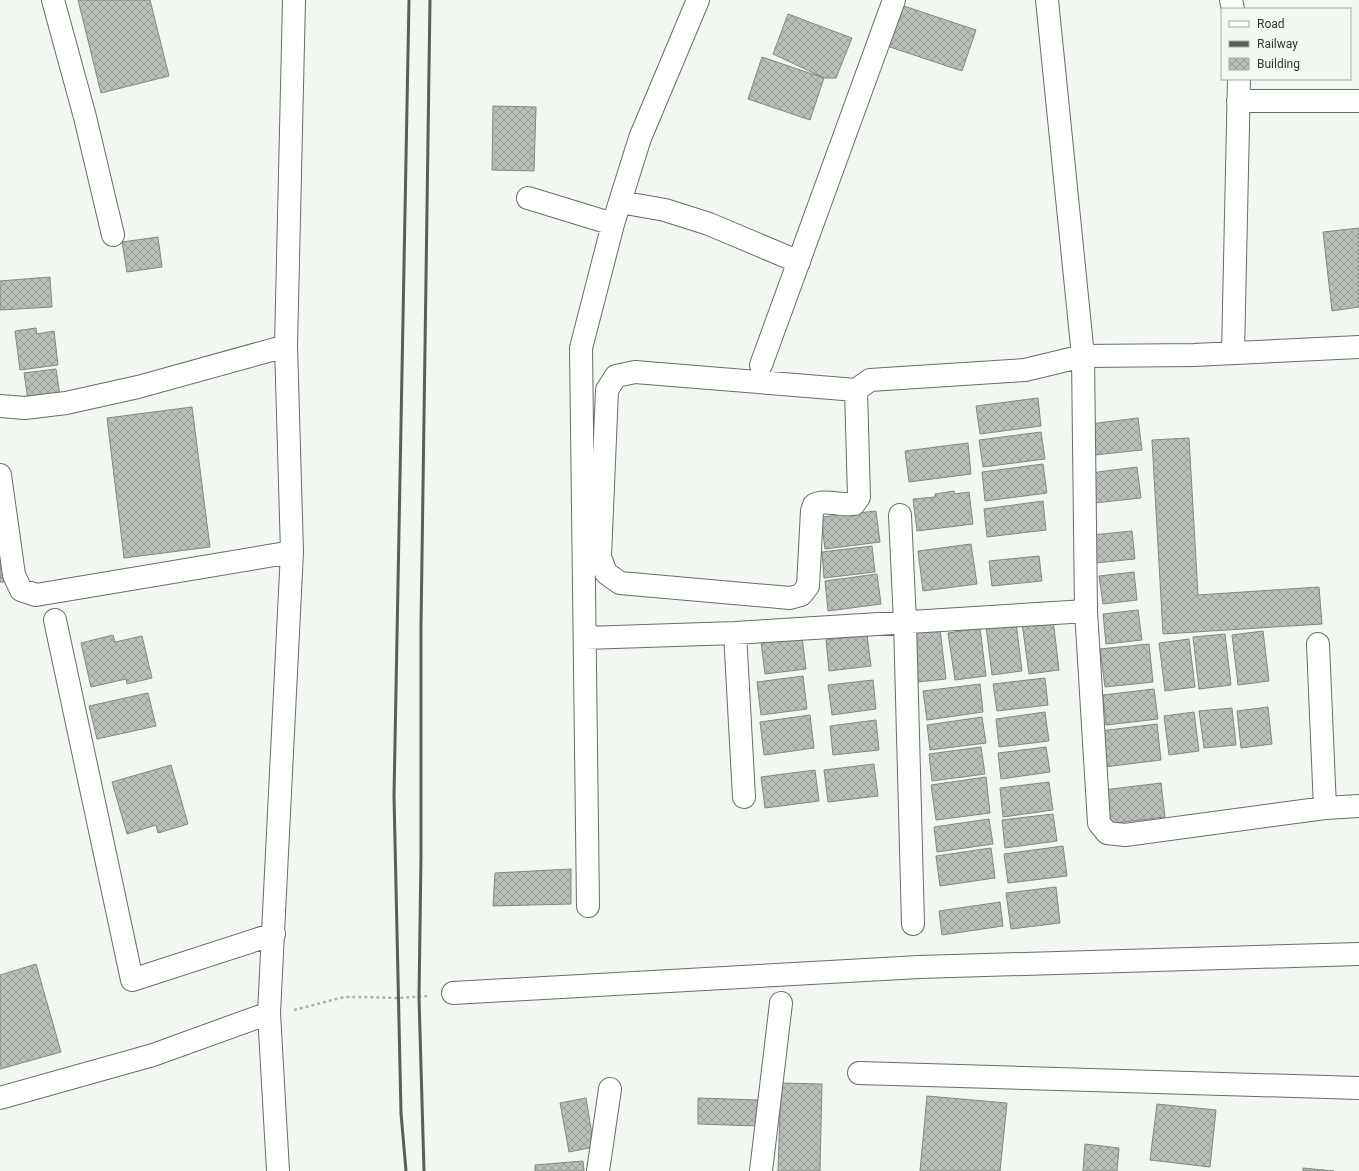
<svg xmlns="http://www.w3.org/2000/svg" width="1359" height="1171" font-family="Roboto,sans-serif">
<defs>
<pattern id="building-cross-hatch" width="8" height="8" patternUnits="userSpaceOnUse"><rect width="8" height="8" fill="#b9bfb8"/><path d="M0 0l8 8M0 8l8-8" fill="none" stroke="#979c96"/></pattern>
</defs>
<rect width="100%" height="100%" fill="#f2f8f1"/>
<path fill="url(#building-cross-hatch)" stroke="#828882" d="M78,0H150L169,76L101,93Z
M901,5L976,30L962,71L887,46Z
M788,14L852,38L836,78H824L773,54Z
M762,57L824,78L810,120L748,99Z
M493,106L536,107L534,171L492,170Z
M1359,228V307L1332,311L1323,232Z
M158,237L162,267L127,272L122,242Z
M50,277L52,307L0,310V281Z
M36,328L37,334L54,331L58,365L20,370L15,331Z
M56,369L60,396L28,400L24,373Z
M1038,398L1041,426L980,434L976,406Z
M192,407L210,547L124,558L107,418Z
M1138,418L1142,450L1094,455L1090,424Z
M1041,432L1045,459L983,467L979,440Z
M1189,438L1198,595L1319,587L1322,624L1163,634L1152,440Z
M968,443L971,474L909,482L905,451Z
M1043,464L1047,493L985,501L982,472Z
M1137,467L1141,498L1094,503L1090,473Z
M954,491L955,494L969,492L973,524L917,531L913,499L935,497V494Z
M1043,501L1046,530L987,537L984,509Z
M876,511L880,542L825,549L821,517Z
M1132,531L1135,559L1095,563L1092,535Z
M0,542L4,582H0Z
M971,544L977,584L923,591L918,551Z
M872,546L875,572L824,578L822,552Z
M1039,556L1042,581L992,586L989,561Z
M1134,572L1137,600L1103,604L1099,576Z
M877,574L881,604L828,611L825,581Z
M1138,610L1142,640L1106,644L1103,614Z
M1053,619L1059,670L1029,674L1022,623Z
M1016,622L1022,671L992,675L986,626Z
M980,628L986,676L955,680L948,633Z
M940,629L946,679L918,682L912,633Z
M1263,631L1269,681L1238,685L1232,635Z
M1225,634L1231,685L1199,689L1193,637Z
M113,635L115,642L142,636L152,678L127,684L126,679L91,687L81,643Z
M867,635L871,666L829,671L826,640Z
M802,637L806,669L765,674L761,642Z
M1189,639L1195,687L1165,691L1159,643Z
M1149,644L1153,682L1105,687L1100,649Z
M803,676L807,709L761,715L757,682Z
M1045,678L1048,705L997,711L993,684Z
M873,680L876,709L832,715L828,685Z
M980,684L983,712L927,720L923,691Z
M1154,689L1158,719L1106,725L1103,695Z
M148,693L156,726L97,739L89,706Z
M1268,707L1272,744L1241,748L1237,711Z
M1232,708L1236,745L1204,748L1199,711Z
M1045,712L1049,741L999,747L996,719Z
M1194,712L1199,751L1169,755L1164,716Z
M810,715L814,748L764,755L760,722Z
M982,717L986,743L930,750L927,725Z
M876,720L879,750L833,755L830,726Z
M1157,724L1161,760L1104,767L1100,731Z
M981,747L985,774L932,781L929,754Z
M1046,747L1050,772L1001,779L998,753Z
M874,764L878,796L828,802L824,770Z
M171,765L188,824L158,833L156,825L127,834L112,782Z
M815,770L819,801L765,808L761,777Z
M986,777L990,813L936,820L931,785Z
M1049,782L1053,810L1003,817L1000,788Z
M1161,783L1165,817L1107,824L1103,790Z
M1053,814L1057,841L1005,848L1002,820Z
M989,819L993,844L937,852L934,827Z
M1063,846L1067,876L1008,883L1004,854Z
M991,848L995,878L940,886L936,856Z
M571,869V904L493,906L495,873Z
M1056,887L1060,923L1011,929L1006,893Z
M1000,902L1003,926L942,935L939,911Z
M36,964L61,1052L0,1069V975Z
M781,1083L822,1084L820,1171H778Z
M927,1096L1007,1103L1000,1171H920Z
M586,1098L594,1147L569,1152L560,1103Z
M698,1098L759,1100L758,1126L698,1124Z
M1157,1104L1216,1110L1210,1167L1150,1160Z
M1085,1144L1119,1148L1117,1171H1083Z
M583,1161L584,1171H535V1165Z
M1303,1168L1334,1171H1303Z"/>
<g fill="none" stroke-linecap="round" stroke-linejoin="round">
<g stroke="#676d67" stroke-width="24">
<path id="minor" d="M53,0L85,117L113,235
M1047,0L1083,356L1086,611L1099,823L1107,833L1125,835L1325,808L1359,806
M1231,0L1233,9
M1238,101H1359
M528,198L613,224
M620,202L665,210L709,224L799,262
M1233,353L1239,79
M761,365L894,0
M856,390L859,497L854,504C842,506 824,499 814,505L812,511L808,586L801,595L790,598L620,583L606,573L600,557L607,390L616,376L635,372L856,390L870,380L1025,370L1083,356L1194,355L1359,347
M0,406L25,408L66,403L138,387L286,346
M0,475L14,575L21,590L36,595L292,552
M900,515L905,622L913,924
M55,620L132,980L274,934
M735,633L744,797
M585,638L735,633L1086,611
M1318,644L1325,808
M588,906L581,348L613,224L640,138L698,0
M453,993L919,967L1359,954
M859,1073L1359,1088
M0,1098L153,1055L269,1013
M278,1171L269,1013L292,552L286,346L294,0
M598,1171L610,1089
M761,1171L781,1003"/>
</g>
<path stroke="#adb2ad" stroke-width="2.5" stroke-dasharray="3 3" stroke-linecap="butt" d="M294,1010L344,997H364L398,998L429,996"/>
<use href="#minor" stroke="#fff" stroke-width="22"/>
<path stroke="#5a5d5a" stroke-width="3" d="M406,1171L401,1113L394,796L409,0
M424,1171L419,997L421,856V626L430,0"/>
</g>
<rect x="1221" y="8" width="130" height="72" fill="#f2f8f1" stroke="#a6aaa5"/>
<rect x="1229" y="21" width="20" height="6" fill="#ffffff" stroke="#a6aaa5"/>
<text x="1257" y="28" font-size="12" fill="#333533">Road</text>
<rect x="1229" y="41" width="20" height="6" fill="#5a5d5a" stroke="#a6aaa5"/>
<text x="1257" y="48" font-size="12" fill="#333533">Railway</text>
<rect x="1229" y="58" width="20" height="12" fill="url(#building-cross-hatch)" stroke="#a6aaa5"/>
<text x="1257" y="68" font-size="12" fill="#333533">Building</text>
</svg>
